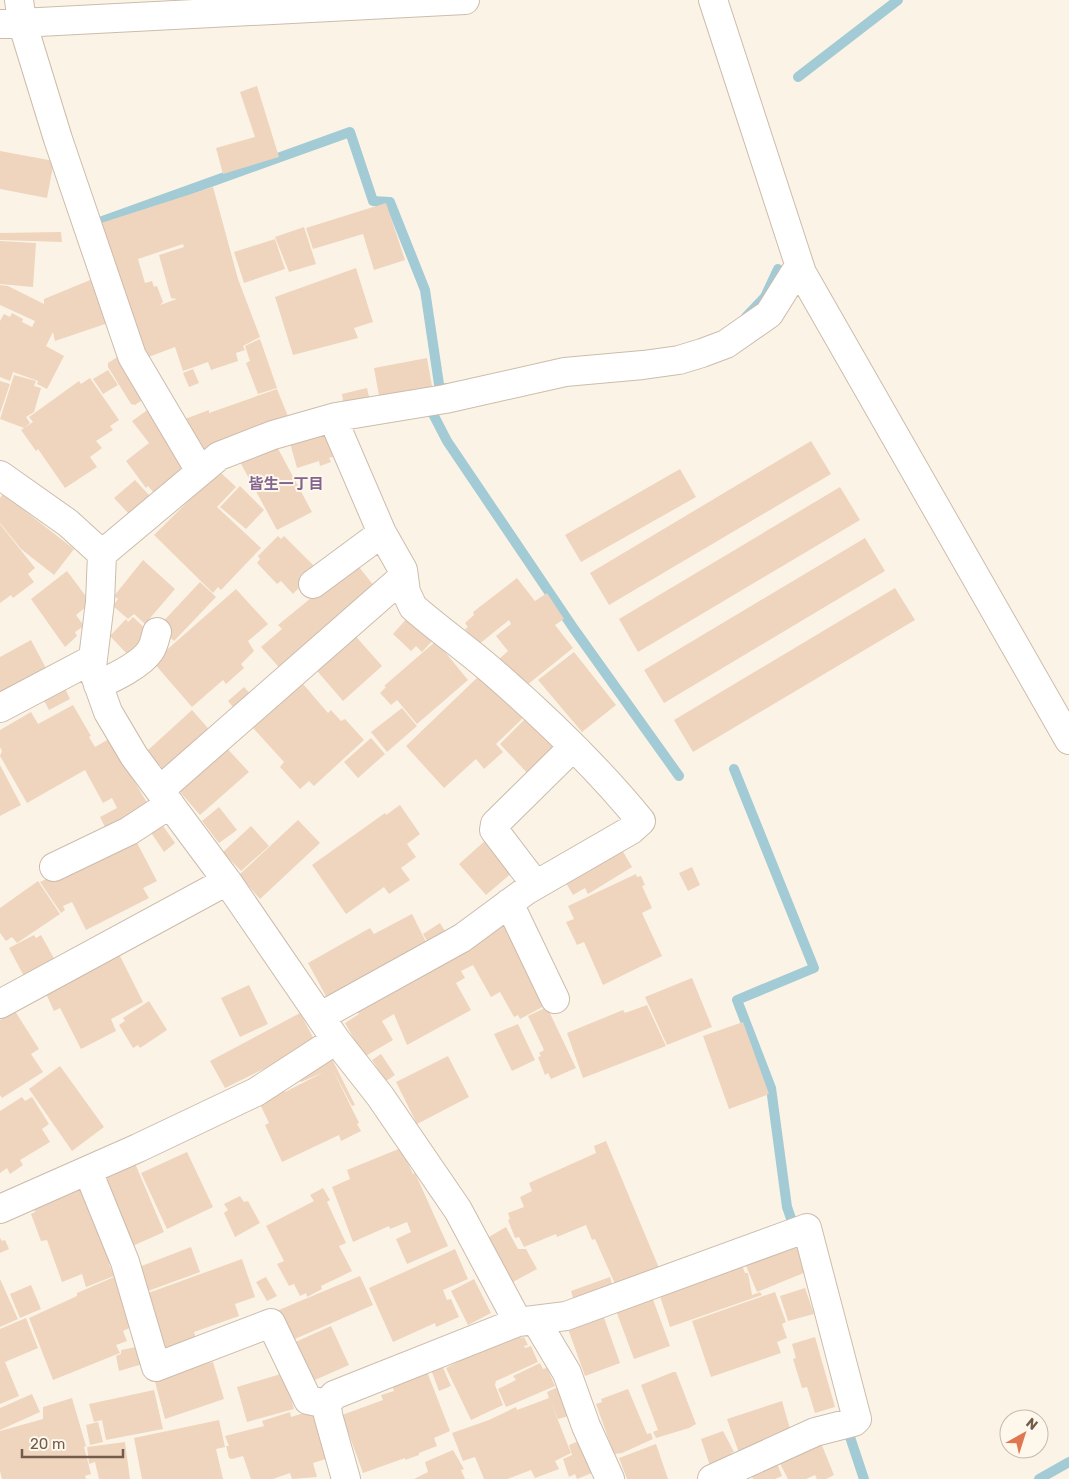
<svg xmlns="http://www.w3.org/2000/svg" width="1069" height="1479" font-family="Rubik,'Noto Sans JP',sans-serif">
<rect width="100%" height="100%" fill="#fbf4e6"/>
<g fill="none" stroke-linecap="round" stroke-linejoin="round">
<path stroke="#a2cbd5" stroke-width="10" d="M798,77L898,0
M97,223L350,132L373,201L390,202L425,290L440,391L446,388
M746,317L765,297L778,269
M432,412L447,441L574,629L679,776
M734,769L814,968L737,1000L771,1088L787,1207L795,1230
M848,1431L864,1479
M1039,1479L1069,1462"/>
</g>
<path fill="#efd4be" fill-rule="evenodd" d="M257,86L279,157L223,174L216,148L255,137L240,92Z
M0,151L54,161L47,198L0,189Z
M213,187L238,279L260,337L243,346L245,350L236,353L238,361L211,370L208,362L183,371L175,347L146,358L101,232L104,231L101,223ZM183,244L184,247L159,255L171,298L177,299L160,305L163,302L157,286L154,287L152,281L145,283L138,259Z
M386,203L405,260L374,270L363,234L313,249L306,228Z
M304,227L316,264L289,272L275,237Z
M61,232L62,242L0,240V233Z
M275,239L285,269L244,283L234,252Z
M0,241L36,243L33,287L0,284Z
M356,268L373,322L354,328L358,338L293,355L275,297Z
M95,278L111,322L55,341L53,332L46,346L64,356L47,389L37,384L38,381L13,372L10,381L0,377V321L4,314L10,317L12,313L23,319L22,322L32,327L35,321L0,305V285L8,286L44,304V299Z
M260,339L277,388L258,394L246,363L250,361L245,346Z
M119,356L148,396L135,405L131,404L108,367V363Z
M427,358L433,392L380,401L374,368Z
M193,369L199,383L189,387L183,373Z
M108,370L118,385L103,394L93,379Z
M14,375L36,381L34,386L41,388L34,412L26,417L30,423L24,428L0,419Z
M90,378L119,420L110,426L113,430L96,441L102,448L90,457L97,467L65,488L38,449L36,451L21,430L33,422L29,417L79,381L81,384Z
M0,381L10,384L0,413Z
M367,388L370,401L344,407L342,394Z
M277,389L289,419L197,453L185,419L209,410V413Z
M153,406L188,465L154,493L148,486L146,488L126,461L149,443L132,421Z
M328,432L336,456L329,458L331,462L320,466L319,461L297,468L290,443Z
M811,441L831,474L609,605L590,573Z
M275,443L312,512L277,530L240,462Z
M680,469L696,497L581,562L565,535Z
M219,471L236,487L217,507L261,548L221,590L218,587L213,593L154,535Z
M135,480L150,496L129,514L114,498Z
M240,486L264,510L246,529L220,507Z
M840,487L860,520L638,652L619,619Z
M3,494L74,549L54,575L21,549L0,523V498Z
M0,524L35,568L28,574L34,582L13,598L11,595L0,603Z
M278,536L281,539L284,536L317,569L293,594L281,581L277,584L257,563L260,559L258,556Z
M865,538L885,571L664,703L644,670Z
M143,560L175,589L145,624L134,614L128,619L113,606L118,599L114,596Z
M355,562L379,592L284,673L261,647L282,629L278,625Z
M67,571L91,603L76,615L84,626L75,632L77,636L65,647L31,599Z
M517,578L535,601L547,593L564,619L555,625L573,648L522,689L498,660L508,651L496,636L511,624L509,620L478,645L465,629L468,627L465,623L474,615L473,612Z
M200,582L216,597L174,641L158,627Z
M895,588L915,620L693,752L674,720Z
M236,589L268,624L248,641L254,651L241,664L244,668L226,684L223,680L192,707L153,662Z
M133,617L148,631L145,639L129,656L110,636L126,619L128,622Z
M408,617L433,640L422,652L416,646L411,651L393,634Z
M351,631L382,666L343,701L312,665Z
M31,640L48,672L0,698V657Z
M436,641L468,680L417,724L397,700L391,705L380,693L386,687L384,686Z
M574,652L616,705L582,732L538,680Z
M482,673L523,718L496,744L503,752L484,769L476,759L444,788L406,746Z
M62,682L70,699L49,710L40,693Z
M303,684L328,713L331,710L341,721L345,719L364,740L314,786L309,781L300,789L280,767L284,762L253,728Z
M244,687L254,698L238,713L228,701Z
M73,705L91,736L89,737L95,747L109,739L149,806L107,831L100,817L117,808L112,798L103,803L85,770L27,803L0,756L2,751L0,747V730L31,712L38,724Z
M402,708L417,726L387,752L371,732Z
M192,710L214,735L169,776L147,751Z
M527,717L557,748L530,776L500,744Z
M371,738L385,754L358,778L344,762Z
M223,744L249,772L200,815L175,786Z
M0,765L21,805L0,816Z
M400,805L420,834L407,844L416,857L401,868L410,880L389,894L384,887L346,914L312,865L385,813L386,815Z
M219,807L237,830L219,843L202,821Z
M298,820L320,843L260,899L239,875Z
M161,823L175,843L164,852L150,831Z
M251,826L269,846L241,871L223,852Z
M134,837L157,881L143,888L149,898L86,930L72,902L63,906L65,910L61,913L40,882Z
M487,839L514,871L486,895L459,864Z
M619,845L632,867L588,894L585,888L573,895L563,878Z
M692,867L700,885L688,891L679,873Z
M636,874L637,877L641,876L645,885L642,886L652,908L642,913L662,956L603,985L584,942L577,945L566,922L574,919L568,906Z
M38,881L60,914L17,943L12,937L6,941L0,933V908Z
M412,914L428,946L328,1000L308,963L370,928L374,934Z
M505,922L548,1004L520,1019L518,1015L514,1017L500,992L491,997L473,965L461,971L465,978L456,983L471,1010L407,1045L394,1014L382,1021L393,1040L364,1057L345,1023L359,1014L355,1007Z
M440,923L448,936L430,946L423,934Z
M34,935L36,938L41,935L56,962L26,980L9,948Z
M117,950L143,1002L111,1019L116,1031L81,1049L60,1008L54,1011L43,987Z
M692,978L712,1027L667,1045L645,997Z
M249,985L268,1024L240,1037L221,998Z
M149,1001L167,1030L140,1048L138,1045L133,1048L119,1025L125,1021L123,1018Z
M647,1005L666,1046L583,1078L567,1033L623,1010L625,1013Z
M547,1007L576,1068L551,1079L548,1073L545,1075L538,1057L541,1056L539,1053L544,1050L528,1016Z
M15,1011L39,1049L31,1054L43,1072L2,1098L0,1095V1020Z
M300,1013L316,1043L225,1088L210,1061Z
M743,1022L769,1094L729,1109L703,1036Z
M518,1024L535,1060L512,1071L494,1034Z
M381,1054L395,1075L386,1081L372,1060Z
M330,1055L355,1105L352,1106L332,1068L359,1123L357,1124L361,1131L341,1141L339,1135L282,1162L265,1125L269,1123L258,1100L283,1088L285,1092L324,1072L301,1082L297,1075Z
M448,1056L469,1097L417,1124L396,1082Z
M60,1066L104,1127L72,1151L29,1089Z
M22,1097L25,1101L32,1097L49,1124L42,1129L50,1142L20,1160L23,1165L10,1174L7,1168L0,1173V1111Z
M606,1141L659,1268L616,1286L595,1239L592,1240L586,1225L557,1237L556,1234L524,1247L519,1237L515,1238L508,1220L510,1219L508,1213L524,1207L520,1197L532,1191L529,1183L596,1153L594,1146Z
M401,1148L413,1174L415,1173L448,1246L407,1264L396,1239L411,1232L407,1222L390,1229L389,1226L353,1242L332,1187L350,1179L347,1170Z
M187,1152L213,1207L167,1229L141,1173Z
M134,1161L164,1232L128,1248L100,1175Z
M84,1182L115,1261L109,1264L114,1276L86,1287L82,1274L62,1282L47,1240L41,1241L31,1214L35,1212L32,1202Z
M323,1188L330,1200L327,1202L346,1243L339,1246L352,1271L321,1286L322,1289L307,1297L306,1293L300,1296L294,1284L289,1286L277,1264L284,1261L266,1226L314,1201L310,1195Z
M240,1196L244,1202L248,1201L260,1223L235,1237L224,1213L228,1210L224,1204Z
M506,1227L518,1249H526L537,1269L513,1282L487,1238Z
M0,1238L2,1241L5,1240L9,1249L0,1253Z
M798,1239L811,1270L757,1292L744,1261Z
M191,1247L200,1272L148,1291L139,1267Z
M455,1249L468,1279L443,1290L447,1300L451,1299L459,1317L436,1327L435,1323L393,1342L369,1288Z
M242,1259L255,1297L235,1304L239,1316L194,1332L197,1343L160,1356L140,1296Z
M742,1265L745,1273H748L752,1295L760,1292L762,1295L670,1327L658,1290Z
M360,1276L373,1305L288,1342L274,1312Z
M114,1277L136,1325L123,1331L127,1341L116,1345L120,1353L53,1380L29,1318L77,1296V1293Z
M266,1277L277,1296L267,1301L256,1282Z
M610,1277L613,1287L574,1301L571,1291Z
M0,1279L18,1319L0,1327Z
M474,1279L491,1313L468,1325L451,1291Z
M31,1285L41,1309L20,1318L10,1294Z
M805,1288L814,1314L788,1321L780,1296Z
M775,1292L786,1322L782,1324L787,1338L777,1342L781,1353L711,1377L692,1321Z
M651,1294L670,1346L634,1359L615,1308Z
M602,1312L620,1363L585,1376L567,1326Z
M26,1318L38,1348L5,1362L19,1396L0,1404V1329Z
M331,1326L349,1365L308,1383L291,1344Z
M519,1335L521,1338L524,1337L528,1345L524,1346L525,1348L531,1346L538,1362L496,1381L495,1385L503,1405L471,1420L446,1368L463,1359L461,1356Z
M815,1337L835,1407L815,1413L807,1387L802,1388L793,1359L796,1358L792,1344Z
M141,1346L146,1363L119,1371L116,1356L121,1354V1350Z
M204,1361V1364L213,1362L224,1399L165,1419L154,1378Z
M441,1363L451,1386L439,1391L430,1367Z
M540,1363L543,1369L547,1368L555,1386L506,1407L498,1389L516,1380L513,1376Z
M426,1369L450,1431L434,1438L437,1446L419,1453V1455L405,1460V1458L363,1473L342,1415L383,1400L381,1395L394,1391L391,1382Z
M673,1372H676L696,1424L689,1428L656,1438L653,1432L658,1430L641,1385Z
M284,1373L294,1409L247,1422L237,1387Z
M558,1387L569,1416L558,1419L550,1400L571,1453L555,1461L559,1469L535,1478L531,1470L507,1479H484L475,1457L463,1461L452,1433L489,1420L516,1407L517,1410L549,1398L547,1392Z
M628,1389L647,1434L651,1433L653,1439L622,1453L614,1454L596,1404L602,1402L601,1399Z
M154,1390L163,1429L106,1440L102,1420L94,1422L89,1404Z
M32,1394L40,1412L0,1430V1408Z
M72,1398L86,1446L84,1447L91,1474L85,1476L86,1479H2L0,1471V1431L43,1419V1407Z
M782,1401L792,1436L739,1453L727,1419Z
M313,1410L329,1458L313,1463L317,1477L292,1479L290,1473L273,1479H251L243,1456L232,1459L229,1458L226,1446H229L225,1436L264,1426L262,1421L290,1412L291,1417Z
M219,1420L225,1447L216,1449L223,1479H142L134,1438Z
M98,1422L103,1442L90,1445L86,1425Z
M723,1431L734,1452L731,1453L734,1462L711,1469L701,1439Z
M819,1438L834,1475L826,1479H817L815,1475L806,1479H788L777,1458Z
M579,1441L592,1473L577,1479L575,1474L569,1477L563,1459L572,1455L569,1445Z
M125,1442L130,1479H99L95,1462L89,1464L87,1447Z
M656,1444L668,1479H627L619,1458Z
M453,1450L464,1469L461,1470L465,1479H414L428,1472L425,1462Z
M775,1458L782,1476L775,1479H753L749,1470Z"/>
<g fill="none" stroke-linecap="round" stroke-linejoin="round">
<g stroke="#ccbcac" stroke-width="30">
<path id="minor" d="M19,0L22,22L58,139L132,356L200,471
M713,0L802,273L1069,740
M0,24L465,0
M0,475L68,523L102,554
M313,584L382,533
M98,685C113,678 141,665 150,651C154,646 155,638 157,632
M0,708L93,659
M160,790L403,577
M54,867L129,831L170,804
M536,885L494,830L495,824L573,747
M509,903L555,999
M0,1004L227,881
M321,1016L462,938L527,890L631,830L641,821C597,767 546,718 493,672C467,649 439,630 413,607L406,592L403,570L382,533L333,419
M88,1171L125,1262L156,1367L271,1323L308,1400L327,1404
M0,1209L138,1148L256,1092L336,1040
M536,1321L567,1373L586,1426L610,1479
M346,1479L328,1415L327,1404L334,1395L518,1322
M712,1479L815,1432L854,1422L857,1419L807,1228L566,1316L518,1322L458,1210L380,1096L336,1040L227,881L134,756L108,712L92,667L100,602L102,554L219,456L273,435L336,417L445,399L565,372L643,365L679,360L702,353L726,344L769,314L799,266"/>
</g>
<use href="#minor" stroke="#fff" stroke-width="28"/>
</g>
<g text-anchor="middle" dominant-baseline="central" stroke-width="4" stroke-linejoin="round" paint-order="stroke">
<g font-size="15" font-weight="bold" fill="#83638f" stroke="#fef8ec">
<text x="286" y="484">皆生一丁目</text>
</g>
</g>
<g transform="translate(1024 1434) rotate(39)"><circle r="24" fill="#fef8ec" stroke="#c6baac"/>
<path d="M0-4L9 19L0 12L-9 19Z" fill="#df7750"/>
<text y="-8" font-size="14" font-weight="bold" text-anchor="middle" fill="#735c4c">N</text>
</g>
<path d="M22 1449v8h101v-8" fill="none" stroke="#735c4c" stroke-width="2.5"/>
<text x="30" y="1449" font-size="15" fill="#735c4c" stroke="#fef8ec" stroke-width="4" paint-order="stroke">20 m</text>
</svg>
